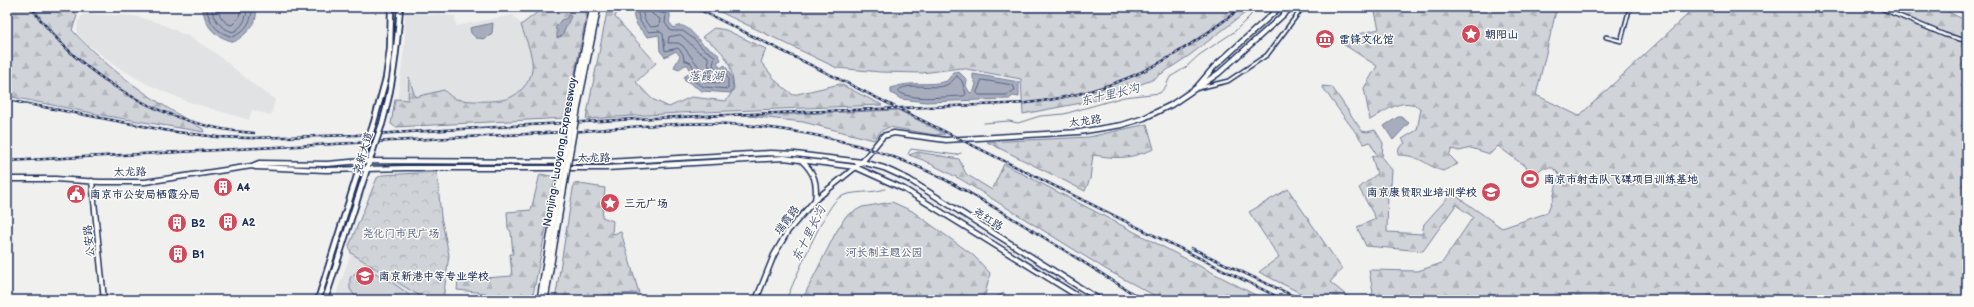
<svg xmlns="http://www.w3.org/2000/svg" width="1974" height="307" font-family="'Balsamiq Sans','LXGW WenKai TC',sans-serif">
<defs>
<pattern id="forest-firs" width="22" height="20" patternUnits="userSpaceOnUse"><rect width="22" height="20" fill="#d0d3d8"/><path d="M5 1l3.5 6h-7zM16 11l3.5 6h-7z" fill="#b2b5bc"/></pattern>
<pattern id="park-crowns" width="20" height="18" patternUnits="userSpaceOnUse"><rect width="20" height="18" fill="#d0d3d8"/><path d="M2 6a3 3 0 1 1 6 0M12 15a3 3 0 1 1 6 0" fill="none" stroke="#b2b5bc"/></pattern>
</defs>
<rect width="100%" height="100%" fill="#f0f0ee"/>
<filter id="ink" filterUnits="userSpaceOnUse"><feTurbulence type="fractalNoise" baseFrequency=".025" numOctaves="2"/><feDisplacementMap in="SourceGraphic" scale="8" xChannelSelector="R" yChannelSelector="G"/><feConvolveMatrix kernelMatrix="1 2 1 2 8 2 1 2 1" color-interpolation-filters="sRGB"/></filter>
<g filter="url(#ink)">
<path fill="#e0e2e3" d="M405,13L455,16L456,26L513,15L524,28L532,58L534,93L528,103H397L405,41Z
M83,14L134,16L159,23L190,37L214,52L257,87L275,99L271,115L252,110L249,120L186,101L149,85L114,65L85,42L77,33L78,22Z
M351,253L426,300H334Z"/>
<path fill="#d0d3d8" stroke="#76819b" d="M365,269C375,271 408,291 413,300H362L354,295L350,289V278L357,271Z"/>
<path fill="url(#forest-firs)" stroke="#76819b" d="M7,7H72L77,16L72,30C109,71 155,102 203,129L204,132L107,116L7,96Z
M537,7H588L566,118L395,127L391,124L395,99L408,100L409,77L415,97L444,90C447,93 452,98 456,99C468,102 495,102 506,99C518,96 531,82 532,70C534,56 525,38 521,25L539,11Z
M608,7H625L624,10H618L615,17L656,63L636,82L652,99L669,107L691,97L726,101L734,89C731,61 726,52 702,37L714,28L726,30L766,49L761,62L777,82L793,95L840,84L882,105L679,113L586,119Z
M710,7H1253L1190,55L1152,80L1097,100L1023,114L1021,79L961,68L922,73L880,72L837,68Z
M1374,7H1557L1536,95L1579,116L1686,16L1691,7H1938L1967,21V300H1361L1373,293L1369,270L1418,271L1442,263L1473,217L1456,205L1423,251L1366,246L1357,227L1376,219L1359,188L1377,174L1372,157L1377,155L1370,142L1364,144C1350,124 1335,106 1322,86L1332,87L1362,131L1367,132L1375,130L1383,143L1382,158L1392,170L1391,185L1388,189L1387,232L1422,234L1424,224L1452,193L1502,228L1547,213L1553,199L1559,174L1553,168H1542L1535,174L1498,146L1490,154L1471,148L1459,151L1452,149L1449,155L1458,164L1443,171C1424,165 1421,155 1398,155L1399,148L1405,143L1402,139L1417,130L1421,109C1404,95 1386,111 1370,120L1364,88L1377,66L1343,44L1347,37L1379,29Z
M898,110L945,134L935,135L889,127L881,131L874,140L803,122L749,116Z
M1147,124L1154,149C1128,159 1120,159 1093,155L1090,179L1085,191L987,142L1089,137Z
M918,152L959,159L966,174L992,190L1004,164L1265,300H1163L1107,270L962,180L923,160L909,155Z
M540,174L556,177L532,300H486V293L457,290L458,280L512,276L510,254H513L511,232L508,228L507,212L531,210Z
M574,183L605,188L602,217L613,221L612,234L621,232L639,293L604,295L603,300H555Z
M1288,189L1342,269L1330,282L1352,300H1314L1259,272L1279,257L1249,212Z
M892,202L912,211L973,255L990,273L984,299L990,300L1004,293L1007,300H802L835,234L846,216L862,207Z"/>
<path fill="url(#park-crowns)" stroke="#76819b" d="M437,172L441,217L449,255L443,300H426L351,253L349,246L377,178L382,175Z"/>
<path fill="#a7adbd" stroke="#6f7b97" d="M202,7H255C261,22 245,35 234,42C213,35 207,29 202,7Z
M634,7H658L662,10L663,7C671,10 671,15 669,22L674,28C686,19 696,39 704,45C711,50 718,51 721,60L717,62L720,68L725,65L732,78L733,89L731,93L702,91L685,80L684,77L691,72L688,65H685L679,69L674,67L680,56L676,51L665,57L660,51L659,35L648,37C639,29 631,20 634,7Z
M568,15L571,16L562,36L557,38V30L555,29L561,20L567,18Z
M493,23L492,33L486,39L476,38L471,33L470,28Z
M958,71L967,80L966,86L970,93L974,91L976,84L973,78V74L1019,82V97L1013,96L1009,99L926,102L901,99L891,93V88C912,80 928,87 947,81L954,72Z
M1398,117H1401L1409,123L1393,140L1384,126Z"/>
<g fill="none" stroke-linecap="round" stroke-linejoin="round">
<path stroke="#536184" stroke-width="1" d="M206,7C210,24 216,32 233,37C245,31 253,21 252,7
M211,7C214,20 220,28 233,32C243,27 247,18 247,7
M217,7C219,15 223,23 232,25L239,18L241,7
M638,7C637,18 641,25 649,32L659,31L663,34L665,51L678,48L683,54L684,60L691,63L695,71L692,80L704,87L728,89V79L725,72L717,71L713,65L715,56L702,48L695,40L683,31H671L665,23L666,14L657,12L655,7
M643,7C642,15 644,22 651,27L659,26L660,19L652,14L650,7
M681,35L699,52L708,57C708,68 711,74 722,77L723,83L705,82L700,79L699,67L683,46L678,43H668L669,37Z
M957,76L962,81L966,94L964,96C948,96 910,102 898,91C904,82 933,89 944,86C950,84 953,80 957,76Z
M982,80L1013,85L1015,90L1007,95H979L977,93Z"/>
<path stroke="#6f7b97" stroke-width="1" d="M984,123L1009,121L1018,123L1040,116L1064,114L1124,97L1160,93L1166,86L1170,77L1185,68L1199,55L1234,32L1251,15L1252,7
M908,154L911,149L956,155L961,153
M786,300C794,282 826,204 840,197C854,190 871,194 885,189"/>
<g stroke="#1b2f5e" stroke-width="5.5">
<path id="street" d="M1878,7L1945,35L1967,41
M1606,37L1621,41L1630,7
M1199,88L1228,81L1267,55L1303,7"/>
</g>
<g stroke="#1b2f5e" stroke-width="7">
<path id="secondary" d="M1197,88L1219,73L1292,7
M801,160C814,172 818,183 815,200
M252,166L256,167L326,170L405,168H606L784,158L855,167L904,189L1084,300
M7,179H55L100,182H145L252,166L259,163L327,164L362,161L606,162L771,153L795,154L862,162L884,168L908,179L1100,300
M92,181L104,300
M756,300L774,255L788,231L815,200L862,162L883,136L894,133L946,140L1079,132L1122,125L1144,118L1171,105L1196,88L1214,67L1280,7"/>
</g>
<g stroke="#1b2f5e" stroke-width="8">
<path id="primary" d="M374,122L386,78L390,49L391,7
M382,124C393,86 397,47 400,7
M318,300L366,147
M325,300L374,147"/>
</g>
<g stroke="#1b2f5e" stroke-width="8">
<path id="highway" d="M573,104L593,7
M578,105L598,7
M540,300L553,219
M545,300L558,220"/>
</g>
<use href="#street" stroke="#fdfcf7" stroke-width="2.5"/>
<use href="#secondary" stroke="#fdfcf7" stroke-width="4"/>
<use href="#primary" stroke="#fdfcf7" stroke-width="4.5"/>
<use href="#highway" stroke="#fdfcf7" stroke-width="5"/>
<g stroke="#1b2f5e" stroke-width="2.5">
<path id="rail" d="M31,7C82,79 166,127 254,133
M694,7L1284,300
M1952,7L1967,14
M7,100L169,131L217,137L249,138L356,135L654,118L1027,103C1116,93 1172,62 1242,7
M7,161L584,131C637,126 691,121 744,125C810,131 876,146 936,175C958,186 980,199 1002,212C1049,240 1096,270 1143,300
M1191,248L1302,300"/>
</g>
<use href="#rail" stroke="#fdfcf7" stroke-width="1" stroke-dasharray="3" stroke-linecap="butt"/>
<g stroke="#1b2f5e" stroke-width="8" stroke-linecap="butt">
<path id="primary-bridge" d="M366,147L374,122
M374,147L382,124"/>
</g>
<g stroke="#1b2f5e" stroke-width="8" stroke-linecap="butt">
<path id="highway-bridge" d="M553,219L573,104
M558,220L578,105"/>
</g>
<use href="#primary-bridge" stroke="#fdfcf7" stroke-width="4.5"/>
<use href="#highway-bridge" stroke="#fdfcf7" stroke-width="5"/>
</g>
</g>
<defs>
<g id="sight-disc" transform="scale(1)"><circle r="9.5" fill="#d1495b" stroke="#fdfcf7"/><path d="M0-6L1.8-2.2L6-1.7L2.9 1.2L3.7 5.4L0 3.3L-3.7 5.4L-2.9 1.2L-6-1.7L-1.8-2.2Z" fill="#fff"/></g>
<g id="museum-disc" transform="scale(1)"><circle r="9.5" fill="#d1495b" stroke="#fdfcf7"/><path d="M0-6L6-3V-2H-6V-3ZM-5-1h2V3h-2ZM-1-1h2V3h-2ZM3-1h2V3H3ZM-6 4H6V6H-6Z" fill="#fff"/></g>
<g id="stadium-disc" transform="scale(1)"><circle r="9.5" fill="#d1495b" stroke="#fdfcf7"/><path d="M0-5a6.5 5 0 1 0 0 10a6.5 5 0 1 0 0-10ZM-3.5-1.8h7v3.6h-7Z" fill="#fff"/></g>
<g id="building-disc" transform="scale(1)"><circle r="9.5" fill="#d1495b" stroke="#fdfcf7"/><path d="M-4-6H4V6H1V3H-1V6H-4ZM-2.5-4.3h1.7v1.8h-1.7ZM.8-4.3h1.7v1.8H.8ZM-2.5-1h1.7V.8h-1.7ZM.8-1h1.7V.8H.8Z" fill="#fff"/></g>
<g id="school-disc" transform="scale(1)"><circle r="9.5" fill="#d1495b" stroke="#fdfcf7"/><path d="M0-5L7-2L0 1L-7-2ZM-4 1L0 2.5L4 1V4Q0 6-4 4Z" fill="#fff"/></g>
<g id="civic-disc" transform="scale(1)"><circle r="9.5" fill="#d1495b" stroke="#fdfcf7"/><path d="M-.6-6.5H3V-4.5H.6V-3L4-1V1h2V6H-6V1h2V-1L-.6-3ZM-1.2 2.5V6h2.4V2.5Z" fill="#fff"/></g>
</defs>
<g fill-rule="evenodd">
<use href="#sight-disc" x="1471" y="34"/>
<use href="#museum-disc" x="1325" y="39"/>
<use href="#stadium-disc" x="1530" y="179"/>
<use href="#building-disc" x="223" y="187"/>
<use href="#school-disc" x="1491" y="192"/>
<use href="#civic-disc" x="76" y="194"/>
<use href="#sight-disc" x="610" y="203"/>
<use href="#building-disc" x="228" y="222"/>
<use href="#building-disc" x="177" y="223"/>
<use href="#building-disc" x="178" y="254"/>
<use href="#school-disc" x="365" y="276"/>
</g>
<g text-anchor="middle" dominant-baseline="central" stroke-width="3" stroke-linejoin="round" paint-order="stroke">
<g font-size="11" font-weight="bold" fill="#1b2f5e" stroke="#fdfcf7" text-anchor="start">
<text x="1485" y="34">朝阳山</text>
<text x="1339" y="39">雷锋文化馆</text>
<text x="1544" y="179">南京市射击队飞碟项目训练基地</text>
<text x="237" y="187">A4</text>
<text x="1477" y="192" text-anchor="end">南京康贤职业培训学校</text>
<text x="90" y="194">南京市公安局栖霞分局</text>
<text x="624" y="203">三元广场</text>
<text x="242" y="222">A2</text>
<text x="191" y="223">B2</text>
<text x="192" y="254">B1</text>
<text x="379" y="276">南京新港中等专业学校</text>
</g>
<g font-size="11" fill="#1b2f5e" stroke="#fdfcf7">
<text transform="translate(1085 121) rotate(-7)">太龙路</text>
<text transform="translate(560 152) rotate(-80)">Nanjing - Luoyang Expressway</text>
<text transform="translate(363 153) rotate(-73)">尧新大道</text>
<text transform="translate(594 158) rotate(-1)">太龙路</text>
<text transform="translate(130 172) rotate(-1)">太龙路</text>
<text transform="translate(988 219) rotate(32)">尧红路</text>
<text transform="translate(787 220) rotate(-53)">瑞霞路</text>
<text transform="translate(89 241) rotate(-96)">公安路</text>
</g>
<g font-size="11" fill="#48587c" stroke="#fdfcf7">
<text x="401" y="233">尧化门市民广场</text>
<text x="884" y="252">河长制主题公园</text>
</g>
<g font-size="12" font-style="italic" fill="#4c5b7f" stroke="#fdfcf7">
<text x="706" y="76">落霞湖</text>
<text transform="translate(1110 95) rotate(-13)">东十里长沟</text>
<text transform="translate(809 234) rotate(-63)">东十里长沟</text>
</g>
</g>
<rect width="1974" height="307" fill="none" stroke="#fdfcf7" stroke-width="24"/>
<rect x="12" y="12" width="1950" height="283" fill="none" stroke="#1b2f5e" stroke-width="1.5" filter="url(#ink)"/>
</svg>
